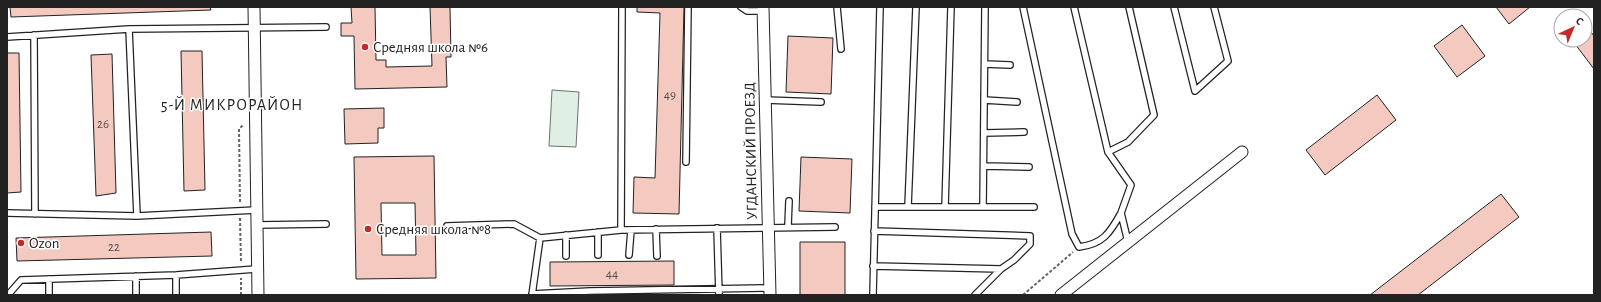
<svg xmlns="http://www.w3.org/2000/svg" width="1601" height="302" font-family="'Alegreya Sans',sans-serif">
<rect width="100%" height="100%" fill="#fff"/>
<path fill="#e0efe3" stroke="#6f6f6f" d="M552,90L579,92L576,147L549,146Z"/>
<path fill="#f3c9c0" stroke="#222" fill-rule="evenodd" d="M10,7H210L211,10L11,17Z
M351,7H375L376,60H386V67L432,66L430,7H450L451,57H446L447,87L355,89L354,36H341V23H352Z
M637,7H684L679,214L633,213L634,177L655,178L660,13L637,12Z
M1496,7H1530L1509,24Z
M1585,24L1594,36V69L1572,40H1585Z
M1462,25L1485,56L1457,77L1434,46Z
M788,36L833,38L831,94L786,92Z
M181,51H202L205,190L184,191Z
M7,53H19L21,192L7,193Z
M112,54L116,193L96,196L91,55Z
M1377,95L1396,120L1325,175L1306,150Z
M384,108V128H378V143L345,144L344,109Z
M434,156L436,278L356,279L354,157ZM381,203H415L416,255H382Z
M801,157L852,159L850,213L799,211Z
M1501,194L1519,217L1418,295H1370Z
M211,232L212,256L17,261L16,238Z
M800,242H845V295H800Z
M674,261V285L550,286V262Z"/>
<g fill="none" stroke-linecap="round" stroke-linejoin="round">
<g stroke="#222" stroke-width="8">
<path id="lane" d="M741,7L747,11H763
M837,7L841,49
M1023,7L1072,234L1079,247C1103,244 1110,233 1121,213
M1074,7L1108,152L1131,185L1121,213L1128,242
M1174,7L1195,91L1228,61L1214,7
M129,29L137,216
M34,35L35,214
M7,37L129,29L326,27
M985,64L1010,65
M765,100L821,102
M984,100L1017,102
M984,133L1024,132
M1108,152L1128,142L1154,115L1129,7
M686,162L688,7
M984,166L1029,167
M875,207H1034
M908,207L916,7
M945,207L951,7
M983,207L985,7
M7,213L137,216L257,210
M257,225L326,224
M447,226L514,224L540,238
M788,226L789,201
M717,228L719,295
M656,229L657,256
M621,230L622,7
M598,232V255
M566,235V256
M629,255L631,230
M873,266L1001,269L1014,260L1030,244V236L874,231
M176,275V295
M136,276V295
M49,279V295
M532,294L590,291L770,288
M8,295L21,280L176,275L257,269
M532,295L540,238L621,230L835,227
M873,295L880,7
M975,295L1001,269"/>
</g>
<g stroke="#222" stroke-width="13">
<path id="street" d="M254,7L258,295
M763,7L770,295
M1061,295L1242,152"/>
</g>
<path stroke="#646464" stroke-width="2" stroke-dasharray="3 2" stroke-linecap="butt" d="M240,202L239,129L244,124
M240,218L241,262
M241,295V278
M1023,295L1073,252"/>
<use href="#lane" stroke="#fff" stroke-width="5.5"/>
<use href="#street" stroke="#fff" stroke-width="11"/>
</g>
<g fill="#c62828" stroke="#fff" stroke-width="1.5">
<circle cx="365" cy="47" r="4"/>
<circle cx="368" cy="229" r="4"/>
<circle cx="21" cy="243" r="4"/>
</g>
<g text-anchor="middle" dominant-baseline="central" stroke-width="3" stroke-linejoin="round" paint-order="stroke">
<g font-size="13" fill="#564c4a">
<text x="670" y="95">49</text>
<text x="103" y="124">26</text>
<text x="114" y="247">22</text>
<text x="612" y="274">44</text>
</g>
<g font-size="15" fill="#222" stroke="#fff" text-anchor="start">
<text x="373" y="47">Средняя школа №6</text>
<text x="376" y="229">Средняя школа №8</text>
<text x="29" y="243">Ozon</text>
</g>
<g font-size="15" fill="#222" stroke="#fff">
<text transform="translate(751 151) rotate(-91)">УГДАНСКИЙ ПРОЕЗД</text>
</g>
<g font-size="16" letter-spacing="1" fill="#222" stroke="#fff">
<text x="232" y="105">5-Й МИКРОРАЙОН</text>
</g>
</g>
<rect width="1601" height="302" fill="none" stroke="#222222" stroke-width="16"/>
<g transform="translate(1573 28) rotate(44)"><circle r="19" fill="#ffffff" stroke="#a7a7a7"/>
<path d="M0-3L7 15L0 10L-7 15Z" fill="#c62828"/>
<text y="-6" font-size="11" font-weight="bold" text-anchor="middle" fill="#222222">С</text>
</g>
</svg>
